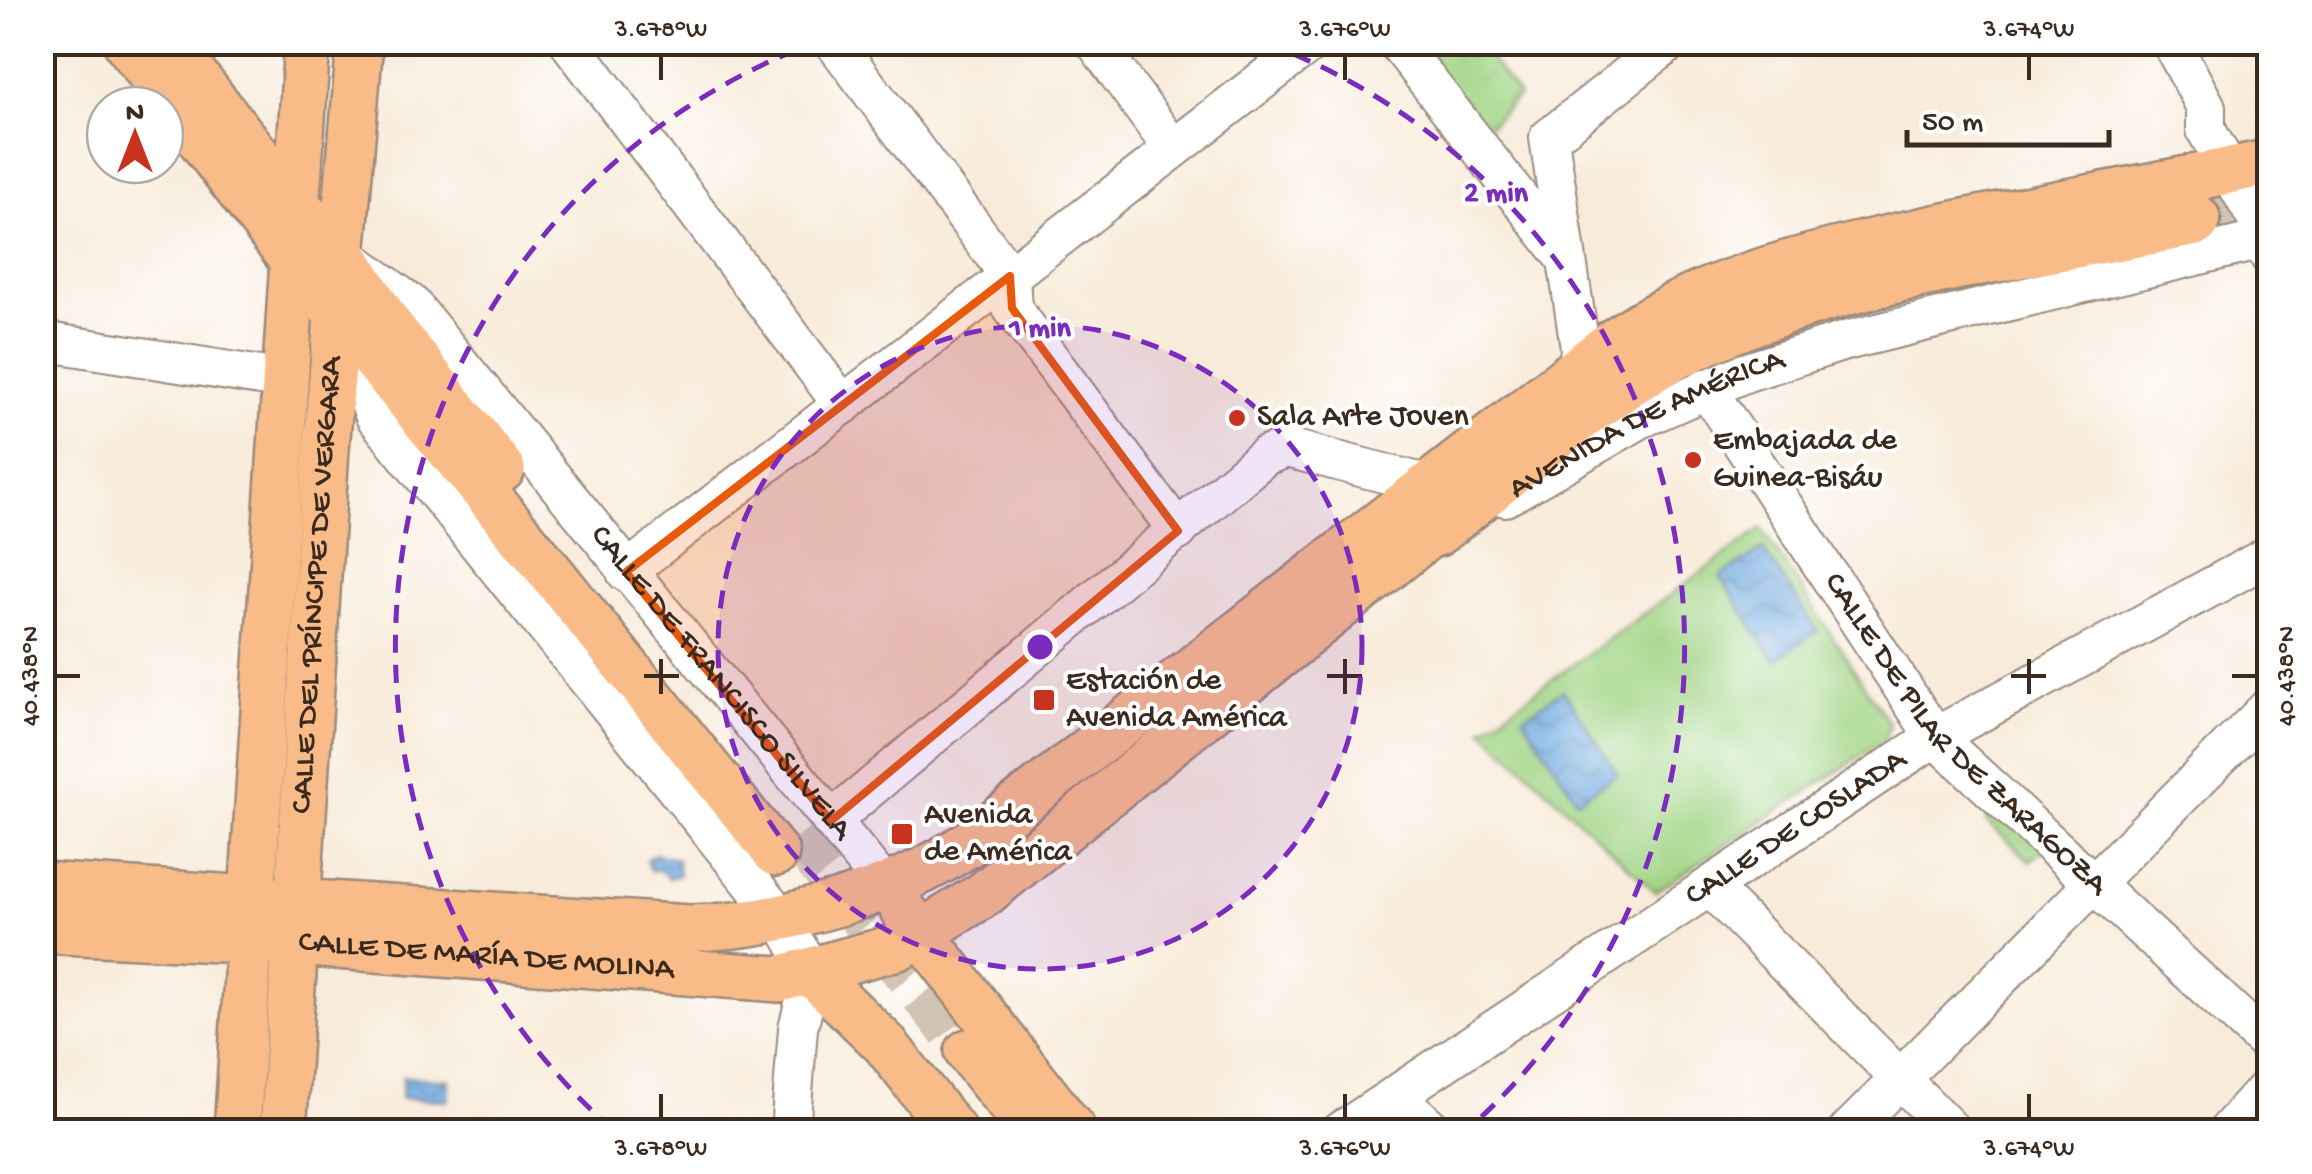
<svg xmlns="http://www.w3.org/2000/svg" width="2312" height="1174" font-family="'Gochi Hand',sans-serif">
<defs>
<pattern id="park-crowns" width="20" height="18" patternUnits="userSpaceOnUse" patternTransform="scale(2.5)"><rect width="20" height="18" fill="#a0d484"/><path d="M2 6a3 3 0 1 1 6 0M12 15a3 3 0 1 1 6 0" fill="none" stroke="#8bb672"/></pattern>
<pattern id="water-waves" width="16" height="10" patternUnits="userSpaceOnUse" patternTransform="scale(2.5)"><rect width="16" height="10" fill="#72aae1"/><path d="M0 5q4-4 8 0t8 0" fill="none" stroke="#5f8bb6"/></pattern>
</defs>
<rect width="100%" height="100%" fill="#fff"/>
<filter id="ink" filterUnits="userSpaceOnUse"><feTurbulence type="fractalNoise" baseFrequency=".01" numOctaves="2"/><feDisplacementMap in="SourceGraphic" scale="20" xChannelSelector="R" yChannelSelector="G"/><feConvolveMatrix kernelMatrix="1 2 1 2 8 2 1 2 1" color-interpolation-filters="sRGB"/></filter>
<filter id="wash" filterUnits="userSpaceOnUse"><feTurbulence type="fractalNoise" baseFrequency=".0048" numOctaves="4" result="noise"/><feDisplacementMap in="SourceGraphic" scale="40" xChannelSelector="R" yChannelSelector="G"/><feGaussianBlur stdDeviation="2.25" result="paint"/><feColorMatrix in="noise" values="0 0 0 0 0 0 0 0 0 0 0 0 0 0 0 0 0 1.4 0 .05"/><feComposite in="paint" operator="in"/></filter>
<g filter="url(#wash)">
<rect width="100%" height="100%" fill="#f8ebd9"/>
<path fill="#a0d484" stroke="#6e7f51" stroke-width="2.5" d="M1762,529L1889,723L1885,740L1655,892L1483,729Z"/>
<path fill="url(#park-crowns)" stroke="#6e7f51" stroke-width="2.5" d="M1412,43H1477L1519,96L1484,131Z
M2002,803L2047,846L2031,861L1986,821Z"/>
<path fill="url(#water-waves)" stroke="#566a80" stroke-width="2.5" d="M1763,549L1818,631L1775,660L1720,577Z
M1563,690L1618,774L1577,800L1523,717Z
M655,854L677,859L679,875L669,878L660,870H650L646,860Z
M403,1077L449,1080L448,1100L401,1098Z"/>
</g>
<g filter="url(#ink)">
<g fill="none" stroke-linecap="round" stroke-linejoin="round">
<path stroke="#d2c4b4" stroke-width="45" stroke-dasharray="45 22" stroke-linecap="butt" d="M798,837L968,1052"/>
<path stroke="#d2c4b4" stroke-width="52" stroke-dasharray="52 26" stroke-linecap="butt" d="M2194,220L2270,203"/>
<g stroke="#9a8a7c" stroke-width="42">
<g id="minor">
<path d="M575,42L571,45L843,405"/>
<path d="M834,42L1010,276L1012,308L1178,531"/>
<path d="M1095,42L1173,149"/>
<path d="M1397,42L1565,257"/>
<path d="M2171,42L2206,107V130L2258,221L2270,257"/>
<path id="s1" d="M356,263L411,304L884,885"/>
<path d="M342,329L375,416L782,920L812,973L798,1028L790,1132"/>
<path d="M42,341L285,380"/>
<path d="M1578,370L1580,348L1549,138L1670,42"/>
<path id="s2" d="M1706,388L1935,737L2270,1046"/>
<path id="s3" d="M1505,497L1640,419L1744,373L1845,341L2270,238"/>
<path d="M626,572L1312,42"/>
<path d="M831,821L1265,456L1287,448L1430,485"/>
<path d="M1712,889L1953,1132"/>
<path d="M1397,1097L1435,1132"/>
<path id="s4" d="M1340,1132L1935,737L2270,555"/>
<path d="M1847,1132L2270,706"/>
<path d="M2227,1132L2270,1084"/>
</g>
</g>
<g stroke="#9a8a7c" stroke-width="50">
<g id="major">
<path d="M126,42L291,259L536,554L776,853"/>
<path d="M168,42L295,203L343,253L387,322L502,469"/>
<path d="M42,885L689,928C775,927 896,894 968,844L1613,342C1693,285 1793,260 1889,238C2015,209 2143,190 2270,162"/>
<path d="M903,910L1074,1132"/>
<path id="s5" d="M42,930L295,943L779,979L898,947L983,895L1435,530"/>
<path d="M812,973L885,1044L954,1132"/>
<path d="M968,1052L1032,1132"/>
<path d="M237,1132L307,42"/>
<path id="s6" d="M283,1132L326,449L360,42"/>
</g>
</g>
<g stroke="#9a8a7c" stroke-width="58">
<path id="highway" d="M1435,530C1515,468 1595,392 1687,347C1839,273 2029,252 2194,220"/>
</g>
<use href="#minor" stroke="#fff" stroke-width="38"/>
<use href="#major" stroke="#f9bc89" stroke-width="45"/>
<use href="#highway" stroke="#f9bc89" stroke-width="52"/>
</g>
</g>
<path fill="#e8590c" fill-opacity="0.2" stroke="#e8590c" stroke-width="8" stroke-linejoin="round" d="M1010,276L1012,308L1178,531L831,821L626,572Z"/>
<path fill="none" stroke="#3b2a1e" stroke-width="4" d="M661,55V80M1345,55V80M2029,55V80M661,659V694M1345,659V694M2029,659V694M55,676H80M644,676H679M1327,676H1362M2011,676H2046M2232,676H2257M661,1094V1119M1345,1094V1119M2029,1094V1119"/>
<circle cx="1040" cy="647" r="322" fill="#7b2cbf" fill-opacity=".12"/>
<g fill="none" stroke="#7b2cbf" stroke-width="5" stroke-dasharray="18 12">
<circle cx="1040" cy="647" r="322"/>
<path d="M613 1130A645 645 0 0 1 814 43M1266 43A645 645 0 0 1 1467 1130"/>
</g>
<g fill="#c8321e" stroke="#fff" stroke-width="4">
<circle cx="1237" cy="418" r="10"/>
<circle cx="1693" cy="460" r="10"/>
<rect x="1032" y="688" width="24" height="24" rx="5"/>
<rect x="890" y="822" width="24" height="24" rx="5"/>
</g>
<g text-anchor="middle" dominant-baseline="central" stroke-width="8" stroke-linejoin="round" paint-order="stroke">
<g font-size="32" fill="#3b2a1e" stroke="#fff" text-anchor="start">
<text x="1257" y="418">Sala Arte Joven</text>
<text x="1713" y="442">Embajada de<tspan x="1713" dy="37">Guinea-Bisáu</tspan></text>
<text x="1066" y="682">Estación de<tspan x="1066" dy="37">Avenida América</tspan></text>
<text x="924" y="816">Avenida<tspan x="924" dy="37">de América</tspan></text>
</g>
<g font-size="32" fill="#3b2a1e" stroke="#fff">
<text stroke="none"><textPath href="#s3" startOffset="160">AVENIDA DE AMÉRICA</textPath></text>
<text stroke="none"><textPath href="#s6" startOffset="548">CALLE DEL PRÍNCIPE DE VERGARA</textPath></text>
<text stroke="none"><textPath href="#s1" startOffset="558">CALLE DE FRANCISCO SILVELA</textPath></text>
<text stroke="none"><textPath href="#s2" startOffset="435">CALLE DE PILAR DE ZARAGOZA</textPath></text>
<text stroke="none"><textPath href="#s4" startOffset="548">CALLE DE COSLADA</textPath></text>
<text stroke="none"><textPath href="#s5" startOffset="445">CALLE DE MARÍA DE MOLINA</textPath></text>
</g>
</g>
<circle cx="1040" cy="647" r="15" fill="#7b2cbf" stroke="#fff" stroke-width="5"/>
<g font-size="30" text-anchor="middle" font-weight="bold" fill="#7b2cbf" stroke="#fff" stroke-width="8" stroke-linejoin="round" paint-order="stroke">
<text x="1496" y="201">2 min</text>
<text x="1040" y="336">1 min</text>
</g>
<rect width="2312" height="1174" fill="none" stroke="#fff" stroke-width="110"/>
<g transform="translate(135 135)"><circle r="48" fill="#ffffff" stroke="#b1aaa5" stroke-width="2.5"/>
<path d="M0-8L18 38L0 25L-18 38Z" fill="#c8321e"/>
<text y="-15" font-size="28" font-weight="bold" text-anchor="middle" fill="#3b2a1e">N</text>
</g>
<path d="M1907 130v15h202v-15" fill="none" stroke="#3b2a1e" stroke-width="5"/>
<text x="1922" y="130" font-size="30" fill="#3b2a1e" stroke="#ffffff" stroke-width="8" paint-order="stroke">50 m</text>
<rect x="55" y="55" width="2202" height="1064" fill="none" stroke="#3b2a1e" stroke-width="4"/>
<g font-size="25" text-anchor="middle" fill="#3b2a1e">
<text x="661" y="36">3.678°W</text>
<text x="1345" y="36">3.676°W</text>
<text x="2029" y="36">3.674°W</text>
<text transform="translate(28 676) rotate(-90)" y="9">40.438°N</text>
<text transform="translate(2284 676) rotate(-90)" y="9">40.438°N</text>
<text x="661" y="1155">3.678°W</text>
<text x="1345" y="1155">3.676°W</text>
<text x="2029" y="1155">3.674°W</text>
</g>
</svg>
